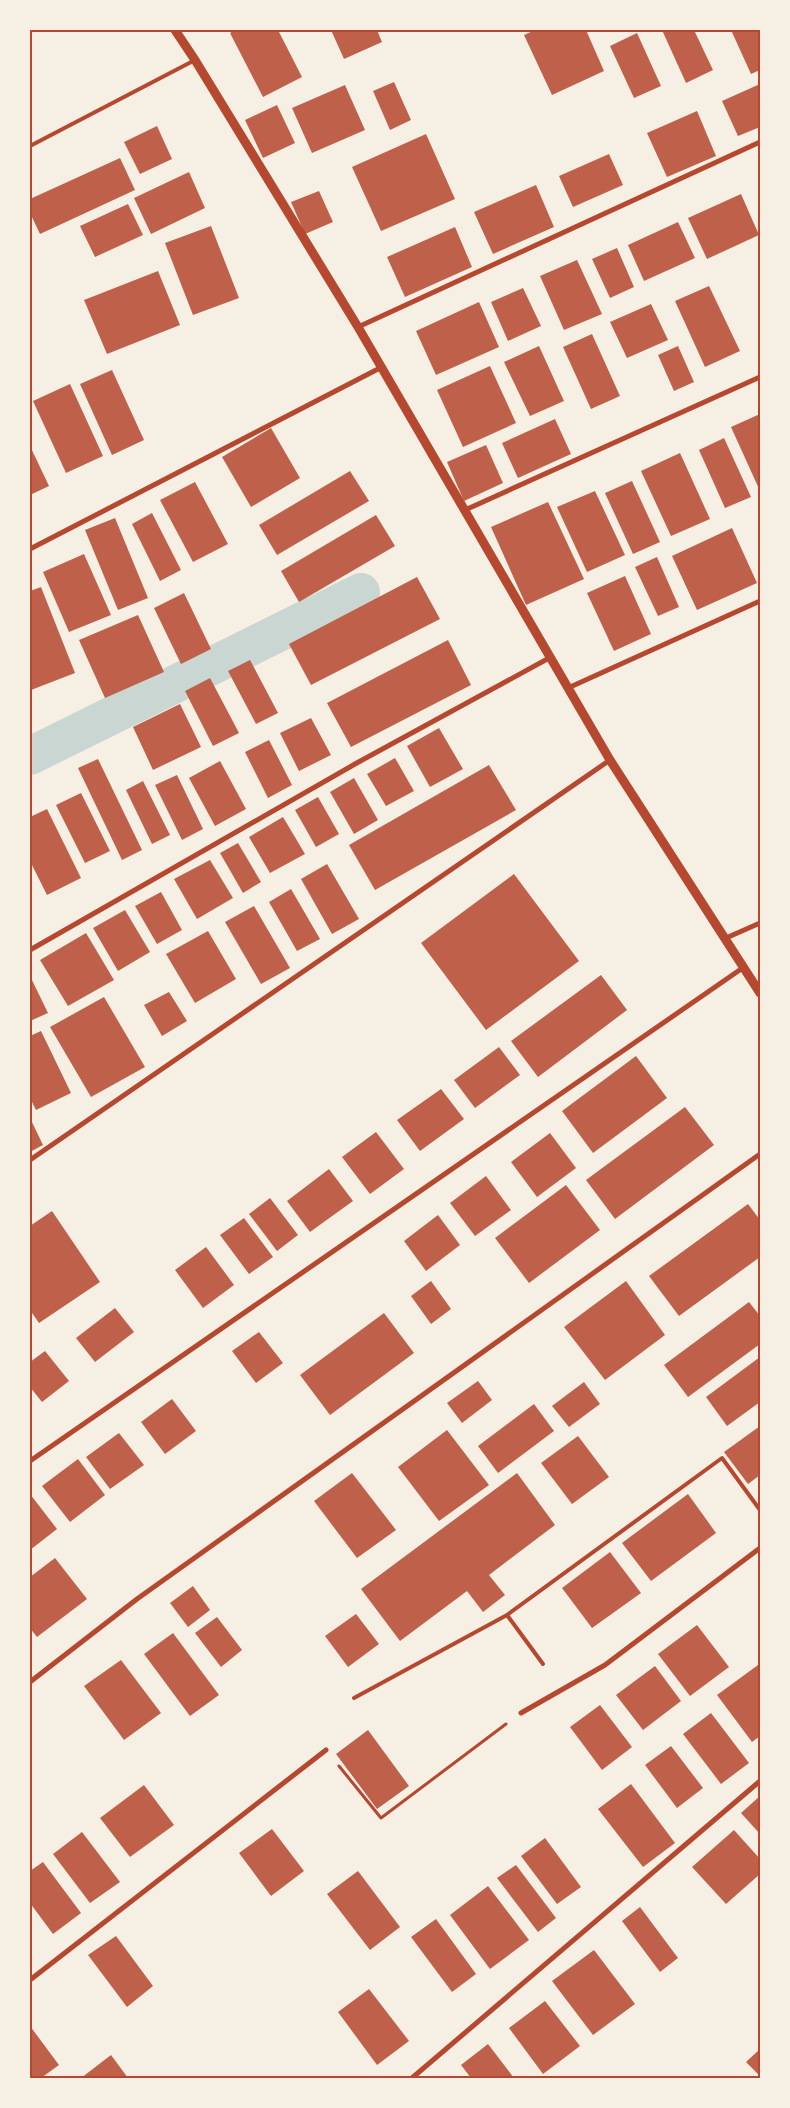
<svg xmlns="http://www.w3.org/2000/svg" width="790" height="2108" font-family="Literata,serif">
<rect width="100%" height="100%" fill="#f6efe4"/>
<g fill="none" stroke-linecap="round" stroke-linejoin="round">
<path stroke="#c9d6d2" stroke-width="38" d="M30,756L361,592"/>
</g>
<path fill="#bf614a" d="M235,30H278L302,77L263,97L230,33Z
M331,30H377L382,42L344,59Z
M535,30H586L604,71L552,95L524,35Z
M662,30H694L713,70L686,83Z
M731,30H760V70L751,74Z
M637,33L661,86L634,98L610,46Z
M394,82L411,120L390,130L373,91Z
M760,84V127L738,136L722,101Z
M345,85L365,130L312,153L292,108Z
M277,105L295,143L263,158L245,120Z
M697,111L716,156L667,177L647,133Z
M157,126L172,159L140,174L124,142Z
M426,134L455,199L381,231L352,167Z
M609,154L623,185L573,207L559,176Z
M120,158L135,190L40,234L30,213V199Z
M189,172L205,208L151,234L134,198Z
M536,185L554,227L493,254L474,212Z
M319,191L333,222L305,234L291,202Z
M741,194L759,235L707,259L688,218Z
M128,204L143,235L95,257L80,226Z
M678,222L695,258L644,281L628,245Z
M211,226L239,298L193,315L165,243Z
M455,227L472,267L405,297L387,257Z
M617,248L634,287L610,298L592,259Z
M577,260L602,314L564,330L540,276Z
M158,271L180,325L107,354L84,300Z
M709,286L740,351L705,367L675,301Z
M523,288L541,326L508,341L491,302Z
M479,302L499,347L436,375L416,331Z
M651,304L668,340L627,358L610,322Z
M592,334L620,396L591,409L563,347Z
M539,346L564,401L530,416L504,362Z
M678,346L694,382L674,391L658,355Z
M490,366L516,423L463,447L437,390Z
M112,370L144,440L112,455L80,384Z
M70,384L103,456L66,473L33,401Z
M760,414V491L731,427Z
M555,419L571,454L518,478L502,443Z
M271,428L300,478L251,507L222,457Z
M724,438L751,497L725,508L699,450Z
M486,445L503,483L464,501L447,462Z
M30,446L49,486L30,495Z
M680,453L710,519L671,536L641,471Z
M350,471L369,501L277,555L259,525Z
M632,481L660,542L633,554L605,493Z
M195,482L228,544L193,562L160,500Z
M595,491L625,555L587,572L557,507Z
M548,502L584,579L526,605L491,527Z
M152,513L181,570L160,581L132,524Z
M376,515L395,546L299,602L281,571Z
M115,518L148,598L118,610L85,530Z
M732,528L757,583L697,610L672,556Z
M84,554L111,615L69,632L43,572Z
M657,557L679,607L658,616L635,567Z
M625,576L651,634L614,651L587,593Z
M417,577L440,619L311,685L289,644Z
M41,587L75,673L31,690L30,591Z
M184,593L211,649L181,664L154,608Z
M138,615L164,672L105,698L79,640Z
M448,640L471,685L351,747L327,703Z
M250,660L278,713L256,724L228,671Z
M210,678L239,733L213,746L185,691Z
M180,704L201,747L153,770L133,727Z
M311,718L331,755L299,771L280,733Z
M439,728L463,769L430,787L407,746Z
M269,740L292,785L268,798L245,752Z
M395,758L414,791L386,806L367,774Z
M98,759L142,850L122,860L78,768Z
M220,761L246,809L215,826L189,778Z
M489,765L516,810L375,890L349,845Z
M177,775L203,829L182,840L155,785Z
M354,778L378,820L354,834L330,792Z
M143,781L170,835L152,844L126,790Z
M81,793L110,851L85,863L56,805Z
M318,797L339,834L316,847L295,810Z
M47,809L81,878L47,895L30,861V817Z
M283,817L305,854L270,873L249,837Z
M238,843L261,882L243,893L220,853Z
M210,860L233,898L197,919L174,879Z
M327,864L359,919L332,934L301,879Z
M514,874L579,961L486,1030L421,943Z
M291,889L320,939L297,951L269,902Z
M161,892L182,930L157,944L135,906Z
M254,906L290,968L261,984L225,922Z
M125,910L150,952L118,971L93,928Z
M208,931L236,979L195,1003L166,954Z
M86,933L114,980L68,1006L40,960Z
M601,975L627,1010L538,1077L511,1041Z
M30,976L48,1013L30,1021Z
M169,992L187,1021L162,1036L144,1005Z
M104,997L145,1067L91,1097L50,1027Z
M41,1031L71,1093L36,1110L30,1098V1036Z
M499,1047L520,1075L475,1108L454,1080Z
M636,1056L667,1098L593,1153L562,1111Z
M441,1089L464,1119L420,1151L397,1120Z
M685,1107L714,1145L615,1219L586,1180Z
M30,1118L43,1145L30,1152Z
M376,1132L404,1169L370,1194L342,1157Z
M550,1133L576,1168L537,1197L511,1162Z
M329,1169L353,1201L310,1232L287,1201Z
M486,1176L511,1210L475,1236L450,1203Z
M566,1185L600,1230L529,1283L495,1238Z
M270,1198L298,1235L277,1251L249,1214Z
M748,1204L760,1220V1257L679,1316L649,1276Z
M52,1211L100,1282L39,1323L30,1310V1226Z
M438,1215L460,1245L426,1271L404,1241Z
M244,1218L273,1257L249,1274L220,1235Z
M206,1247L234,1285L203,1308L175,1270Z
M431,1281L451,1309L431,1324L411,1296Z
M626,1281L665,1335L605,1380L564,1327Z
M749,1302L760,1316V1344L688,1397L664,1365Z
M115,1308L134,1332L95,1362L76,1338Z
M384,1313L414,1353L330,1415L300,1375Z
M259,1332L283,1363L256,1383L232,1351Z
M45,1351L69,1381L42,1402L30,1387V1362Z
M760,1357V1402L727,1426L706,1397Z
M478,1381L492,1400L462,1423L447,1403Z
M584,1382L600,1404L569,1427L552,1406Z
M172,1399L196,1431L165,1454L141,1422Z
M534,1404L554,1431L498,1473L478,1446Z
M760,1426V1475L748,1484L724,1452Z
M447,1430L489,1485L439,1521L398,1467Z
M119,1433L144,1465L110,1489L86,1457Z
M578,1436L609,1477L572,1504L541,1463Z
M78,1459L105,1495L70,1522L42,1486Z
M352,1473L396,1530L357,1558L314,1501Z
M517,1473L555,1525L489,1575L505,1595L483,1612L467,1591L400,1641L361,1589Z
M30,1494L57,1529L30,1550Z
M688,1494L716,1533L651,1581L622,1543Z
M610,1552L641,1593L592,1628L562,1588Z
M55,1558L87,1599L37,1637L30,1628V1577Z
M193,1586L210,1610L188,1627L170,1603Z
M356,1614L379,1644L348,1667L325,1636Z
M217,1617L242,1650L221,1667L195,1633Z
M697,1625L729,1667L690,1696L658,1654Z
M173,1633L219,1695L190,1716L144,1654Z
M121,1660L161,1713L124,1740L84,1686Z
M758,1665L760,1668V1736L752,1742L717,1695Z
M655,1666L681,1701L643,1730L616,1695Z
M600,1705L632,1747L602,1770L570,1727Z
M711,1713L749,1763L721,1784L683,1734Z
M368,1730L409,1786L377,1809L336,1754Z
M671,1746L703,1788L677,1808L645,1765Z
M631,1784L675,1843L643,1867L598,1809Z
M144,1785L174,1825L130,1857L100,1818Z
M760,1796V1834L741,1813Z
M272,1829L304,1871L271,1896L239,1853Z
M734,1830L760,1859V1874L726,1904L692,1867Z
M82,1832L120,1882L90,1903L53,1854Z
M545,1838L581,1887L557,1904L521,1856Z
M43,1862L81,1913L53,1934L30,1903V1871Z
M516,1865L556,1918L538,1932L497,1878Z
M358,1871L400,1927L370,1950L327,1894Z
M488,1886L529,1940L490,1969L450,1915Z
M640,1907L678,1958L660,1972L622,1921Z
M436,1919L476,1974L452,1992L411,1937Z
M116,1936L153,1986L127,2007L88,1955Z
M594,1950L635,2004L593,2035L552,1981Z
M369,1989L409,2041L377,2065L338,2012Z
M545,2001L580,2046L543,2074L509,2028Z
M30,2026L59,2065L41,2078H30Z
M488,2044L514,2078H471L461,2065Z
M760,2049V2076L746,2062Z
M111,2055L128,2078H81Z"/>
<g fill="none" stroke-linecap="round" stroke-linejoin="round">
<path stroke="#b5482f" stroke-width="3" d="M339,1766L381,1818L506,1724"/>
<path stroke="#b5482f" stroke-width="4" d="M30,146L195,60
M543,1664L507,1615L722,1458L760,1510
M354,1698L507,1615"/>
<path stroke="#b5482f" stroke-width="5" d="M358,327L760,142
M465,510L760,377
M30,549L380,368
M568,688L760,601
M726,938L760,923
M30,950L355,764L551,657
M30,1160L610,760
M30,1461L744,967
M30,1682L137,1599L760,1154
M521,1713L605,1665L760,1548
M30,1980L326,1750
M412,2078L760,1781"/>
<path stroke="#b5482f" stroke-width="9" d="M175,30L195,60L358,327L610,760L760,993"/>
</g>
<rect width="790" height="2108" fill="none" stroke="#f6efe4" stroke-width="62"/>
<rect x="31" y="31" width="728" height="2046" fill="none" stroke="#b5482f" stroke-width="2"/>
</svg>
